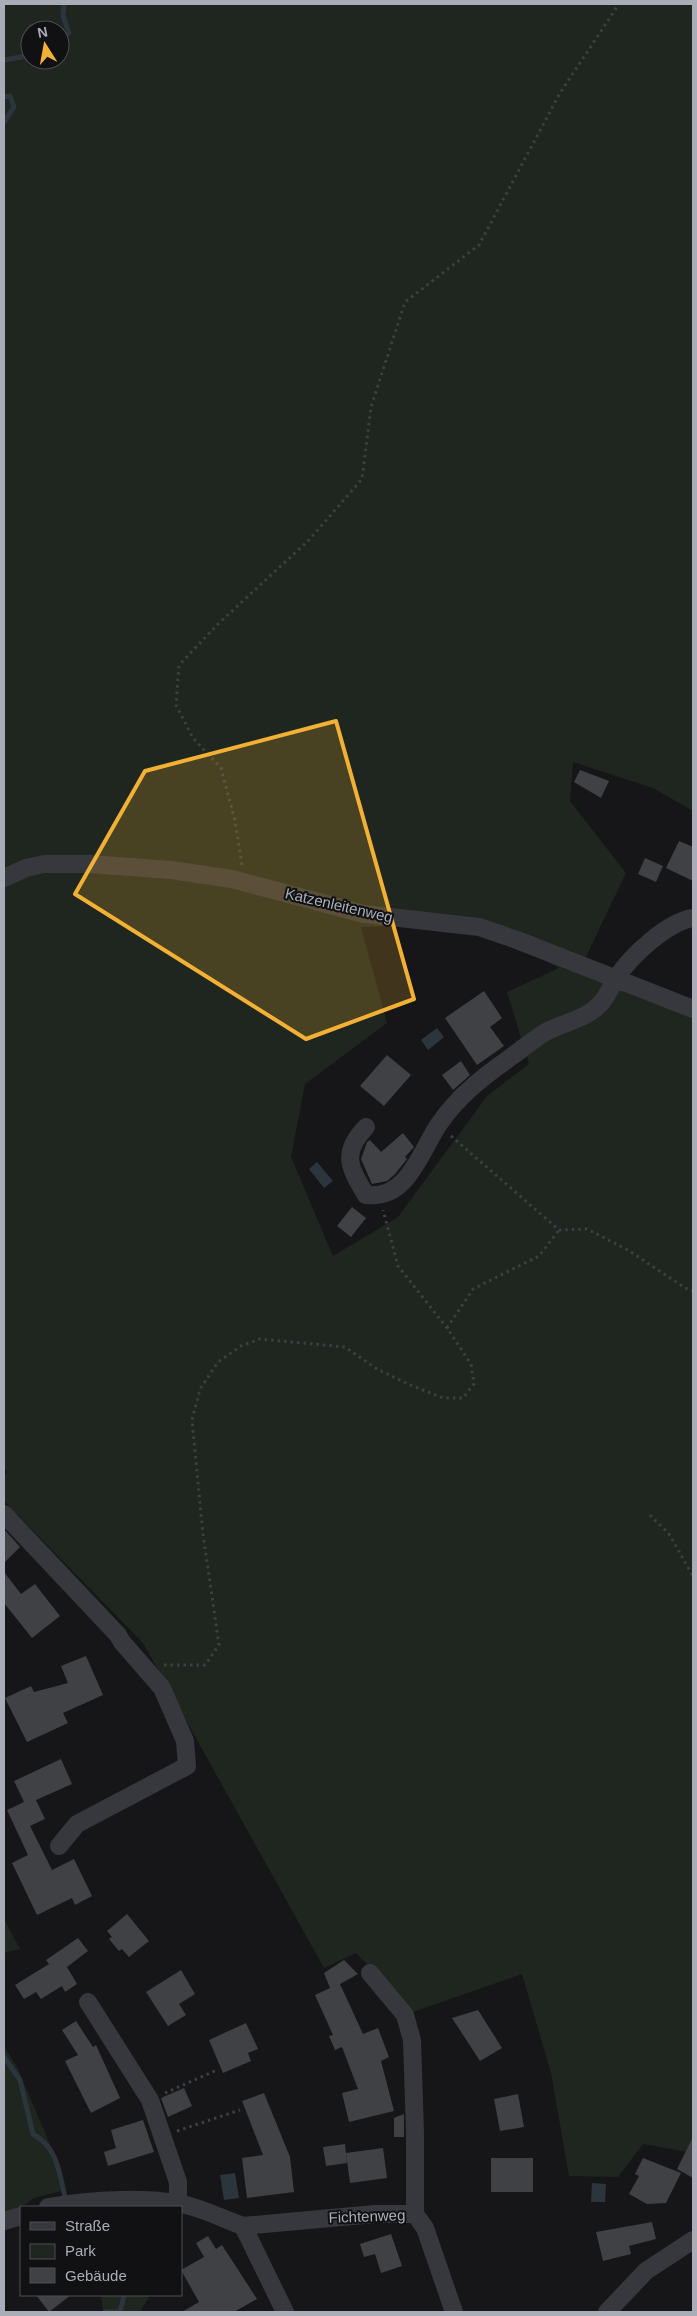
<svg xmlns="http://www.w3.org/2000/svg" width="697" height="2316" font-family="Arial,sans-serif">
<rect width="100%" height="100%" fill="#161618"/>
<path fill="#1e261f" fill-rule="evenodd" d="M4,4H693V811L653,788L573,762L570,801L626,873L585,959L693,1003V2153L643,2144L618,2177L569,2176L551,2073L522,1974L413,2012L356,1953L324,1968L143,1643L4,1501V1476L7,1472L4,1468ZM30,30H60V60H30ZM402,926L452,929L513,944L559,968L507,992L529,1064L487,1096L398,1217L333,1256L291,1157L305,1084L387,1023L361,927Z
M4,1919L20,1949L4,1953Z
M4,2046L17,2067L49,2142L65,2190L34,2198L26,2204L4,2213Z
M101,2295H148L149,2297L140,2312H103Z"/>
<path fill="#2c353c" d="M437,1028L444,1037L428,1050L421,1040Z
M317,1162L333,1181L324,1188L309,1169Z
M235,2173L239,2198L224,2200L220,2175Z
M592,2183L606,2184L605,2202H591Z"/>
<g fill="none" stroke-linecap="round" stroke-linejoin="round">
<path stroke="#2c353c" stroke-width="5" d="M60,38L69,33L63,16L64,4
M4,60L21,57L30,52
M4,97L10,96L14,107L4,122
M4,2057L20,2080L33,2134C59,2149 59,2174 66,2201
M105,2312H120L124,2295"/>
</g>
<path fill="#404145" d="M580,770L609,781L601,798L574,782Z
M679,841L693,847V881L666,868Z
M645,858L663,866L656,882L638,874Z
M484,991L502,1018L490,1027L504,1046L477,1065L445,1018Z
M387,1055L411,1075L384,1106L360,1086Z
M461,1061L470,1075L453,1090L442,1075Z
M403,1133L414,1147L405,1157L407,1159L395,1174L387,1181L372,1184L361,1159L367,1142L370,1140L381,1152Z
M352,1207L366,1218L351,1237L337,1226Z
M4,1529L20,1547L4,1563Z
M4,1572L21,1594L35,1584L60,1616L32,1638L4,1603Z
M86,1656L103,1695L63,1713L68,1723L27,1742L5,1698L31,1686L34,1692L68,1683L61,1666Z
M61,1759L72,1784L36,1800L45,1819L30,1826L52,1870L74,1859L92,1896L75,1905L72,1898L37,1915L12,1863L28,1855L7,1810L24,1802L14,1781Z
M127,1914L149,1941L129,1957L122,1949L119,1951L109,1939L112,1937L107,1931Z
M78,1938L88,1951L67,1967L77,1984L65,1992L62,1986L41,1999L36,1992L24,1999L15,1985L49,1964L46,1960Z
M344,1960L358,1974L340,1984L363,2034L378,2028L389,2057L381,2061L394,2111L349,2122L342,2093L358,2089L342,2047L335,2050L329,2036L333,2035L315,1995L330,1988L324,1973Z
M181,1970L195,1994L179,2004L186,2015L168,2026L146,1992Z
M478,2010L502,2048L480,2061L452,2018Z
M76,2021L93,2047L96,2045L120,2098L91,2113L65,2061L78,2055L62,2030Z
M246,2023L258,2049L248,2053L251,2061L223,2073L209,2040Z
M184,2088L192,2106L168,2117L161,2098Z
M264,2093L290,2157L294,2192L247,2198L242,2158L263,2155L242,2101Z
M518,2094L524,2127L500,2131L494,2099Z
M404,2114V2137H394V2118Z
M143,2120L154,2152L108,2166L104,2152L116,2148L111,2130Z
M693,2137V2178L677,2169Z
M345,2144L347,2163L326,2166L323,2147Z
M383,2148L387,2178L350,2183L346,2153Z
M491,2158H533V2192H491Z
M643,2158L681,2173L666,2203L647,2204L629,2194L639,2176L635,2174Z
M652,2222L656,2239L629,2246L631,2254L603,2261L596,2232Z
M391,2234L402,2266L381,2273L375,2254L364,2257L360,2244Z
M208,2236L216,2249L222,2245L257,2299L234,2312H182L199,2302L181,2270L204,2257L196,2243Z
M36,2295H71L49,2312Z"/>
<g fill="none" stroke-linecap="round" stroke-linejoin="round">
<path stroke="#3d3f44" stroke-width="3" stroke-dasharray="2.5 4" stroke-linecap="butt" d="M242,865L235,821L221,768L193,738L176,705L179,665L219,623L309,540L362,479L371,407L405,302L479,245L560,93L619,4
M451,1136L559,1230L587,1229L628,1250L685,1288L693,1291
M447,1328L473,1289L539,1256L559,1230
M650,1515L669,1534L693,1576
M164,1665H205L219,1645L203,1534L192,1420L200,1389L218,1362L241,1346L260,1339L345,1347L377,1369L408,1384L443,1398H463L474,1384L471,1364L447,1328L398,1266L383,1210
M165,2093L217,2070
M177,2131L240,2110"/>
<path stroke="#37383d" stroke-width="18" d="M4,878L26,868L44,864H90L171,870L232,879L364,914L479,927L517,940L693,1009
M366,1127C341,1153 349,1167 366,1195C408,1200 420,1152 439,1124C459,1095 483,1077 511,1057C522,1049 533,1040 544,1033C563,1022 586,1020 601,1003C608,995 611,986 617,977C631,956 667,922 693,918
M4,1514L118,1635L122,1642L162,1688L185,1741L187,1766L77,1824L59,1846
M370,1973L405,2015L412,2040L415,2133V2214
M88,2002L150,2100L178,2182V2205
M48,2207C88,2200 153,2195 193,2207C210,2212 226,2220 243,2226L285,2312
M415,2214L425,2228L454,2312
M4,2221L21,2216
M243,2226L375,2214H415
M607,2312L646,2271L693,2240"/>
</g>
<path fill="#f2b134" fill-opacity="0.2" stroke="#f2b134" stroke-width="4" stroke-linejoin="round" d="M336,721L414,999L306,1039L75,894L145,771Z"/>
<g text-anchor="middle" dominant-baseline="central" stroke-width="4" stroke-linejoin="round" paint-order="stroke">
<g font-size="15" fill="#a8adb8" stroke="#111113">
<text transform="translate(339 905) rotate(13)">Katzenleitenweg</text>
<text transform="translate(367 2216) rotate(-2)">Fichtenweg</text>
</g>
</g>
<rect width="697" height="2316" fill="none" stroke="#a8adb8" stroke-width="10"/>
<rect x="20" y="2206" width="162" height="90" fill="#111113" stroke="#4d4f55"/>
<rect x="30" y="2222" width="25" height="8" fill="#37383d" stroke="#4d4f55"/>
<text x="65" y="2231" font-size="15" fill="#a8adb8">Straße</text>
<rect x="30" y="2244" width="25" height="15" fill="#1e261f" stroke="#4d4f55"/>
<text x="65" y="2256" font-size="15" fill="#a8adb8">Park</text>
<rect x="30" y="2268" width="25" height="15" fill="#404145" stroke="#4d4f55"/>
<text x="65" y="2281" font-size="15" fill="#a8adb8">Gebäude</text>
<g transform="translate(45 45) rotate(349)"><circle r="24" fill="#111113" stroke="#4d4f55"/>
<path d="M0-4L9 19L0 12L-9 19Z" fill="#f2b134"/>
<text y="-8" font-size="14" font-weight="bold" text-anchor="middle" fill="#a8adb8">N</text>
</g>
</svg>
